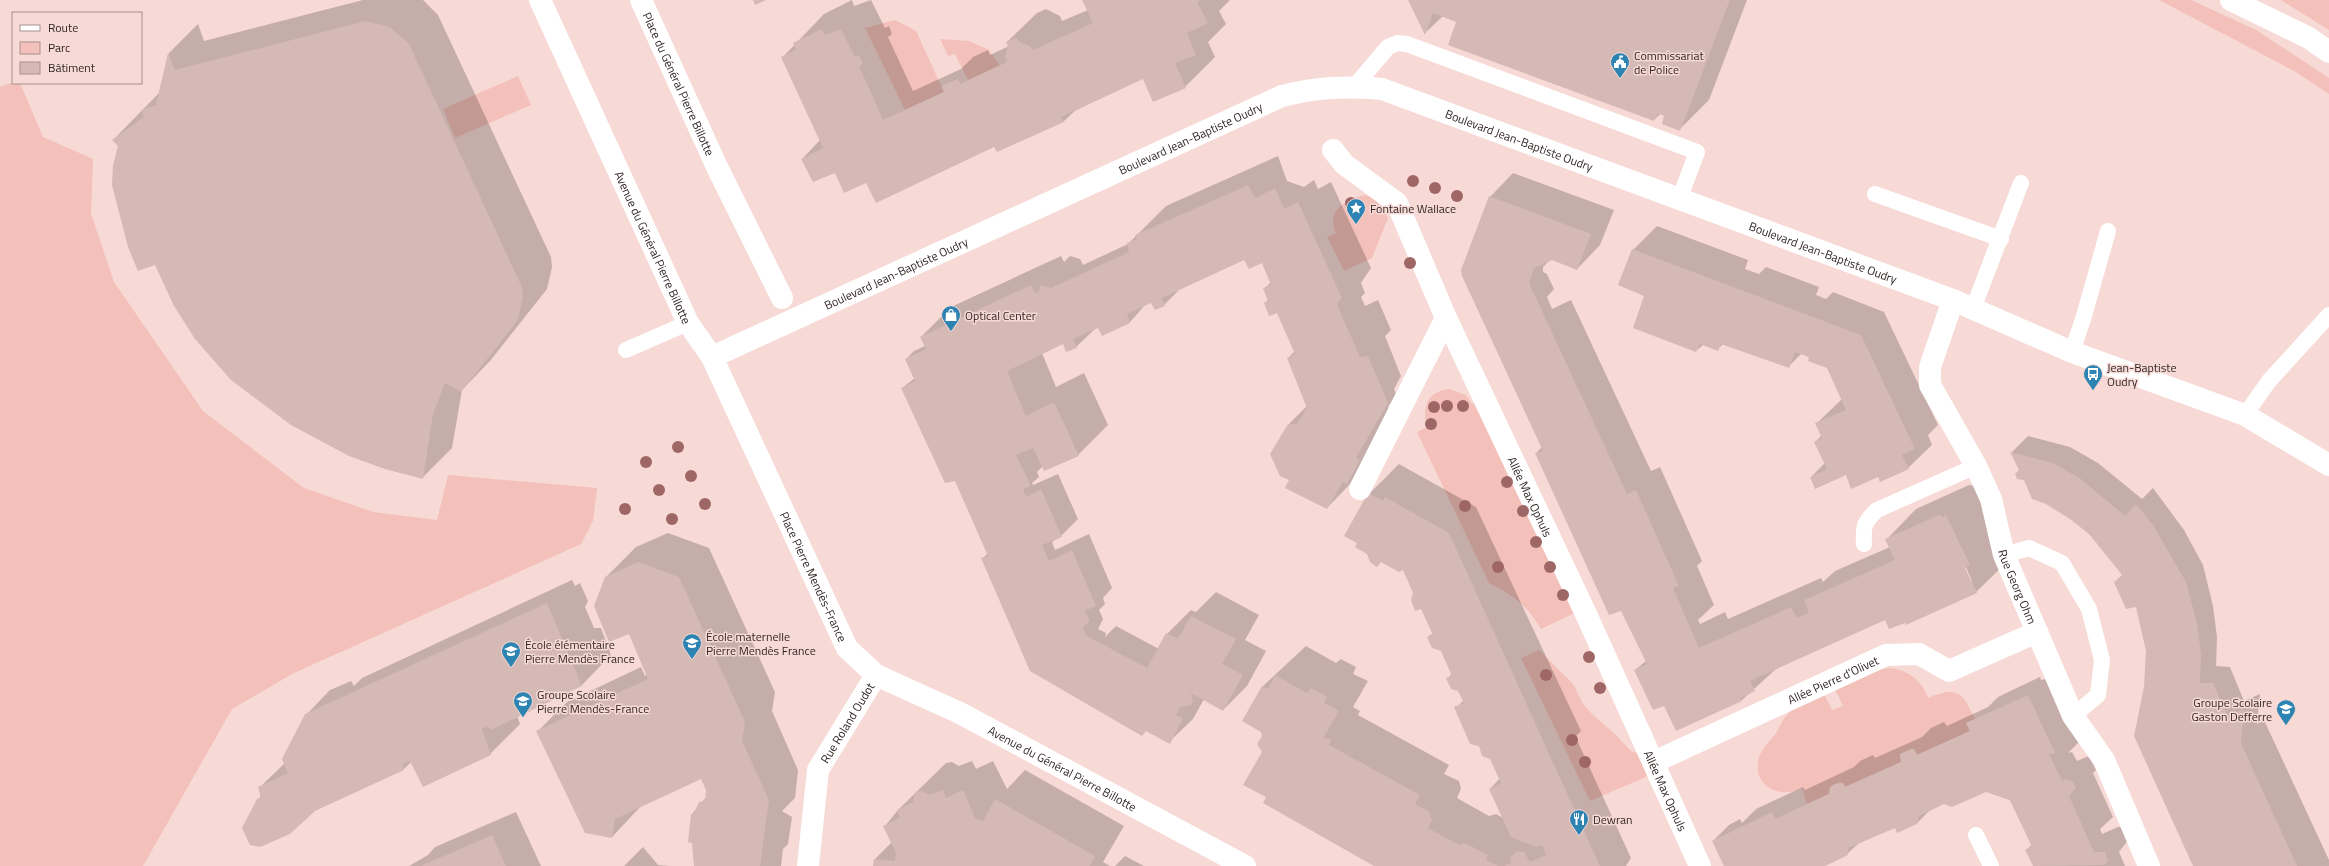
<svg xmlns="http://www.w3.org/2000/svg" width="2329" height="866" font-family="'Titillium Web',sans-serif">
<rect width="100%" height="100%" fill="#f7d9d5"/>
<path fill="#f4c0ba" d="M2159,0H2191L2256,30L2329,78V94L2294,71Z
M2281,0H2329V30Z
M895,20L916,31L944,92L905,110L865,28Z
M940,39L969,41L989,50L1000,66L968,80L955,54L948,56Z
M518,76L531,105L455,138L443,109Z
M13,82L20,83L43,137L93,159L91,214L114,282L203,411L304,488L373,512L437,520L448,475L597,488L593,521L581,544L294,673L232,709L143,866H0V87Z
M1366,195L1377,201L1388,218L1372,258L1344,271L1327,237L1336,233C1325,211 1347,198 1366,195Z
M1449,389L1466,395L1472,404L1482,400L1579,611L1541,629C1526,604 1514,596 1489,583L1417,432L1427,427C1422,406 1427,392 1449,389Z
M1539,650L1573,684L1583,704L1594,716L1615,734L1631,751L1645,756L1653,774L1590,801L1521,658Z
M1891,668C1909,671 1922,680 1928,698C1958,686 1962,692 1975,719L1966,723L1970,731L1917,755L1914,749L1900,754L1901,762L1845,787L1843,783L1839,782L1830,787L1829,794L1807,804L1802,788C1778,801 1749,783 1760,755C1763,747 1771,740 1776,733C1780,727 1782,720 1787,715C1796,704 1812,700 1824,694L1832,710L1843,706L1835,689L1877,669Z"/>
<path fill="#0003" fill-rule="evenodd" d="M363,0H423L438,15L551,257L552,267L547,289L490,361L462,390L452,448L422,478L292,424L231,379L119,145L113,140L159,93L169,53L198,24L204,41Z
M852,0L854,6L871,0L885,28L889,26L892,34L888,37L913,91L961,69L973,57L988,50L990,55L1009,46L1007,42L1037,13L1046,9L1060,16L1062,21L1088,10L1083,0H1230L1219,11L1226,24L1208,42L1215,57L1185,87L1144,78L1076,110L1064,121L995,146L866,182L802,159L820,140L782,58L824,14Z
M1409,0H1747L1709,100L1679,130L1665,115L1661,113L1654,120L1458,21L1443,16L1425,33Z
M1278,156L1287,181L1304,187L1314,180L1318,189L1331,182L1371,268L1361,283L1365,293L1361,297L1365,306L1378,300L1391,330L1385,336L1401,376L1394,389L1396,394L1388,407L1393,410L1350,484L1327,508L1291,480L1289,424L1307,406L1288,358L1295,351L1277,311L1265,303L1268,300L1264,289L1271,282L1263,262L1245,259L1181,288L1164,305L1152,301L1146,304L1130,322L1102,334L1098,326L1076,347L1063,343L1042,353L1056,387L1084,373L1108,425L1078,455L1043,466L1037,472L1039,477L1032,483L1033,485L1058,474L1078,519L1061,536L1052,542L1055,550L1089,534L1112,588L1103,598L1105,604L1099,610L1103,619L1098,629L1106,633L1105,637L1116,626L1159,649L1167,634L1191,610L1196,612L1216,592L1259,615L1245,640L1266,651L1247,686L1223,710L1204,699L1193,719L1169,742L982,559L988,553L955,480L902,388L915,378L906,359L914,351L925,346L921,337L951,307L1061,256L1064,262L1070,256L1080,259L1083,265L1128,244L1166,206Z
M1513,173L1614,210L1600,245L1577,269L1551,259L1543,267V272L1547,274L1554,289L1547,297L1552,309L1571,300L1651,471L1660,467L1702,561L1697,566L1714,605L1698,620L1700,624L1725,612L1728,619L1821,578L1823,582L1835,571L1890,547L1887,539L1916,509L1969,485L1976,486L2006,563L1976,592L1905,621L1885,619L1777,668L1742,700L1665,705L1635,670L1646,661L1622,609L1536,453L1542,447L1490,197ZM1962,563H1964L1972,581H1970Z
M1657,226L1748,260L1745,269L1759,274L1766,267L1819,287L1816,295L1826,299L1833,292L1884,312L1938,425L1928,435L1932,445L1908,468L1878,476L1846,474L1811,477L1825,463L1815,442L1821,436L1816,424L1842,399L1828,367L1802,353L1788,367L1723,344L1718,349L1704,344L1696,351L1646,295L1633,250Z
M2028,436L2070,447L2098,463L2142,499L2153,488L2184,530L2203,565L2213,606L2217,637L2216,666L2230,667L2244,701L2260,694L2257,724L2264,720L2329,860V866H2194L2137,607L2115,582L2123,574L2102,546L2020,470L2012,452Z
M1399,464L1476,507L1581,731L1572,740L1576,738L1631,858L1626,866H1376L1267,797L1263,752V686L1306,646L1336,663L1341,659L1356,667L1353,674L1368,681L1353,707L1360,711L1358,715L1449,765L1444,774L1459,781L1461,789L1457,798L1489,816L1496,814L1503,818L1490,789L1500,778L1491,759L1456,708L1464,700L1458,690L1447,679L1452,674L1441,650L1428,637L1433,633L1369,494Z
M668,533L709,548L775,692L772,711L798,770L795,798L782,811L792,817L788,844L783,849L781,866H695L692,814L707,796V790L701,778L642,805L612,837L537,732L567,702L641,667L645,676L647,674L606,577L636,547Z
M572,580L575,586L580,583L588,601L585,607L594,628H601L611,655L582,685L517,716L520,724L490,754L412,761L403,770L258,800L261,796L259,788L285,763L306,715L330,690L351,681L354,686L362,678Z
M2040,677L2041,680L2051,678L2084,737L2068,753L2072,752L2077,761L2089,756L2096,770L2093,773L2113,817L2100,829L2102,834L2118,827H2122L2128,840L2119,852L2125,866H2034L2026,850L2032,845L2010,800L1986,791L1944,803L1930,810L1917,823L1896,827L1859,843L1847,854L1824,866H1724L1713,841L1729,825L1740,819L1742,823L1756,809L1803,787L1805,790L1854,767L1860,761L1873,755L1875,758L1922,737L1931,728L1944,722L1947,726L1988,707L1998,697Z
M972,761L976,769L993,761L1007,789L1025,770L1124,826L1103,862L1110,866H874L875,859L892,842L885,826L898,810L946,763L952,762L959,766Z
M516,812L541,866H409L428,855L435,847Z
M643,847L658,865L670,866H624Z
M1125,856L1144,866H1115Z"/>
<path fill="#d5b9b5" d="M753,0H766L755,5Z
M1082,0H1202L1197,2L1208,23L1187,33L1196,55L1175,63L1186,88L1153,102L1143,79L1061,117L1064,122L997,152L994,147L876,203L866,183L844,193L835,173L813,182L801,159L823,148L781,57L796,50L793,43L822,29L825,35L841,29L855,57L859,55L863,64L859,66L883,120L944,92L942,86L958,79L960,84L1007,62L1005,56L1008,46L1006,42L1017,38L1018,41L1030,46L1033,50L1093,23Z
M1408,0H1730L1680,131L1662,124L1664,116L1658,113L1654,121L1448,45L1456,22L1433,13L1425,35Z
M365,21L390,27L409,44L522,287L523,297L518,320L461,392L445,383L433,414L423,479L385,469L349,456L291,425L231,380L195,339L174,306L155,265L138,271L128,247L112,185L113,165L118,146L112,140L144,117L141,110L156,105L168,53L175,70Z
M1248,185L1255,198L1275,188L1284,209L1298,202L1342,298L1337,303L1338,307L1360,357L1368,356L1388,403L1356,458L1360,460L1347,484L1343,482L1327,509L1285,488L1289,480L1280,476L1270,454L1288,424H1297L1307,408L1287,358L1295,354L1277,313L1269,316L1264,303L1268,301L1263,288L1271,285L1262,263L1249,269L1244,260L1162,298L1165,306L1155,310L1151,303L1127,314L1130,323L1102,336L1098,328L1073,339L1077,348L1066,352L1063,344L1007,371L1026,416L1054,402L1079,456L1044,471L1033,448L1016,455L1031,486L1023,489L1026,497L1041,489L1062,537L1042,545L1049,561L1072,550L1096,606L1084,611L1089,618V621L1083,628L1087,636L1147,668L1166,633L1178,639L1191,616L1236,639L1222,664L1243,675L1223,711L1191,693L1193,701L1191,705L1180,707L1176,715L1183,718L1170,744L1146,731L1142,736L1030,671L981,558L988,556L955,481L945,483L901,388L915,381L905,359L926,349L920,337L1031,285L1035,293L1039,292L1040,285L1051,288L1129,252L1127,243L1137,239L1135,235Z
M1489,196L1591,234L1577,270L1552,260L1534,268L1529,283L1627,494L1636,490L1679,586L1673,588L1699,648L1791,607L1797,618L1809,613L1804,600L1895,560L1885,539L1939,515L1943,517L1946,515L1970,565L1965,568L1977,593L1906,625L1905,623L1889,629L1885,620L1750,681L1755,691L1741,698L1742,701L1676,731L1664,706L1653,710L1634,670L1647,664L1621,611L1609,615L1535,453L1543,451L1462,276L1461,270Z
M1632,249L1861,335L1915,449L1902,455L1909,469L1880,482L1878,477L1851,489L1846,475L1815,489L1810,477L1827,469L1814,442L1822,438L1815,423L1846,410L1827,368L1808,361L1809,357L1795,352L1789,368L1721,344L1718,351L1700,344L1696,352L1633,328L1644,296L1618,285Z
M2010,452L2053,463L2081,479L2125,516L2136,504L2153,525L2186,582L2197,623L2201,654L2200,683H2213L2228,717L2244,709L2241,743L2297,866H2193L2134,736L2144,687L2146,651L2136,607L2126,609L2114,582L2123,576L2089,534L2070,519L2046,504L2032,499L2024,480L2017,479L2015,474L2019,470Z
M1368,493L1383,501L1385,497L1449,533L1600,866H1504L1511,863L1510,858L1517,851L1524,852L1530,862L1546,855L1542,845L1536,847L1511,837L1489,789L1501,783L1490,759L1482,756L1479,746L1470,744L1454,707L1464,703L1458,691L1451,689L1446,678L1452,676L1441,651L1432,648L1427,637L1433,635L1421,609L1415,611L1411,600L1413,593L1403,570L1399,572L1381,562L1377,567L1370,562L1367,554L1355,547L1357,543L1344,536Z
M638,562L679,577L745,722L742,741L769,800L760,866H694L692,843L688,842L691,814H694L699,802L705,801L706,790L701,779L615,819L612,838L585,833L536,731L648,679L629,634L609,642L594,606L605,577Z
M547,603L582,686L491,730L488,726L482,729L491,755L423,787L410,761L403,764L404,770L315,811L290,834L260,847L250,845L242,828L257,799L261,798L258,787L288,773L282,759L305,714Z
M1275,675L1307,693L1311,688L1327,697L1324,703L1339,711L1324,737L1331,740L1329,745L1420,795L1415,804L1429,811L1432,820L1428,828L1459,845L1465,843L1488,855L1486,860L1498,866H1374L1263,803L1266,797L1243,785L1262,752L1257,744L1262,736L1261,732L1242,721L1262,686L1268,689Z
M2028,695L2055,753L2049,754L2062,781L2065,779L2073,782L2076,788L2069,796L2094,852H2105L2108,860L2105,865L2033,866L2025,850L2032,847L2010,800L1986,792L1952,807L1944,804L1919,816L1917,824L1897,833L1895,828L1848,848V855L1825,866H1724L1712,841L1772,812L1775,819L1829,794L1830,787L1835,784L1843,783L1845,787L1901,762L1900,754L1911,749H1914L1917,755L1970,731L1966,723Z
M943,790L946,798L963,790L975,818L983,821L995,799L1095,856L1090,866H873L874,859L895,861L896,853L883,826L900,818L897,810L913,802L915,792L922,791L929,795Z
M492,835L506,866H421Z"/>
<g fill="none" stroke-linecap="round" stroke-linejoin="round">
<path stroke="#fff" stroke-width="16" d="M1354,87L1388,47L1398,43L1407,44L1697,152L1679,200
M1875,194L2001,239
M1973,309L2021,183
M626,350L688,323
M2072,352L2084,316L2108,231
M2245,415L2269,381L2329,315
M1864,544C1863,526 1864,522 1877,510L1976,466
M2004,555L2029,548L2062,563L2089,609L2102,660L2098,695L2073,716
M1976,835L1991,866"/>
<g stroke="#fff" stroke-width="22">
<path id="s1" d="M641,0L717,167L782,298"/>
<path id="s2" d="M1333,150L1344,164L1397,203L1446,318L1586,614L1700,866"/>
<path id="s3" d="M1953,300L1930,367V385L1976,466L1991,499L2004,555L2073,716L2104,760L2149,866"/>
<path id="s4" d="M712,357L847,648L876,675L960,713L1245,866"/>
<path d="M1360,489L1446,318"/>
<path id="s5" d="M1654,762L1886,655L1919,654L1949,671L2037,632"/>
<path id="s6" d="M808,866L818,770L876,675"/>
</g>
<path stroke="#fff" stroke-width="22" id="s7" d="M540,0L688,323L712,357L1282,96C1319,87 1343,86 1382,89L1953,300L2072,352L2245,415L2329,465"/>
<path stroke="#fff" stroke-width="22" d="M2231,0L2309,38L2329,52"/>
</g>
<g fill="#9e6766">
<circle cx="1413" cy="181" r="6"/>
<circle cx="1435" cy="188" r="6"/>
<circle cx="1457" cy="196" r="6"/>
<circle cx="1351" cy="203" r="6"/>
<circle cx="1410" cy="263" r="6"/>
<circle cx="1447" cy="406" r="6"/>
<circle cx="1463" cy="406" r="6"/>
<circle cx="1434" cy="407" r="6"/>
<circle cx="1431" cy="424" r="6"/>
<circle cx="678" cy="447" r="6"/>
<circle cx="646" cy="462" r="6"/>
<circle cx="691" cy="476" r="6"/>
<circle cx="1507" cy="482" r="6"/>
<circle cx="659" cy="490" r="6"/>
<circle cx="705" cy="504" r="6"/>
<circle cx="1465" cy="506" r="6"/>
<circle cx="625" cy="509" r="6"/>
<circle cx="1523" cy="511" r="6"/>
<circle cx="672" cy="519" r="6"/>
<circle cx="1536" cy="542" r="6"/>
<circle cx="1498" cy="567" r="6"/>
<circle cx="1550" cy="567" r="6"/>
<circle cx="1563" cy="595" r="6"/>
<circle cx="1589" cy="657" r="6"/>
<circle cx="1546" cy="675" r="6"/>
<circle cx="1600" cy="688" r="6"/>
<circle cx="1572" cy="740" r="6"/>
<circle cx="1585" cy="762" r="6"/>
</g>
<defs>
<g id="civic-pin" transform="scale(1)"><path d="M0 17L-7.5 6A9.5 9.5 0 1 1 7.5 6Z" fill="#2d84b3" stroke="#f7d9d5"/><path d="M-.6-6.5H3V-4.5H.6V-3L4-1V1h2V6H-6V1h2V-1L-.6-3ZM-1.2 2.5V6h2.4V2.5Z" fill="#fff"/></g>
<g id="sight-pin" transform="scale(1)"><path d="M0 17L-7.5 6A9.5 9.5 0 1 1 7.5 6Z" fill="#2d84b3" stroke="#f7d9d5"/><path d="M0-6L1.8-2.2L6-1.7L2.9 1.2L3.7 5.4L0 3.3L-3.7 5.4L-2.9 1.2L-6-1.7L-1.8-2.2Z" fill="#fff"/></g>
<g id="shop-pin" transform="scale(1)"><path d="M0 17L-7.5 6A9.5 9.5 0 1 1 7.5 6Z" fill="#2d84b3" stroke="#f7d9d5"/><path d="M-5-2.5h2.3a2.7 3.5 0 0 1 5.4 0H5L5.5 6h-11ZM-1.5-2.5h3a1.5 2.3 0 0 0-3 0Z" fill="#fff"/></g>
<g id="bus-pin" transform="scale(1)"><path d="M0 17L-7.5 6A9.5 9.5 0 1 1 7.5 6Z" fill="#2d84b3" stroke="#f7d9d5"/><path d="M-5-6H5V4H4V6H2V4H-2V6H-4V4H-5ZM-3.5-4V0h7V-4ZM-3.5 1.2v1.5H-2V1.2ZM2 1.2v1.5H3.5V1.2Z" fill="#fff"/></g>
<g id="school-pin" transform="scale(1)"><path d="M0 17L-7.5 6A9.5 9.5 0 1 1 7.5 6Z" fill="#2d84b3" stroke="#f7d9d5"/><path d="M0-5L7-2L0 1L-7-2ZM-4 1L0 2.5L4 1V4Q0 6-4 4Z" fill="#fff"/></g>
<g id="restaurant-pin" transform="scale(1)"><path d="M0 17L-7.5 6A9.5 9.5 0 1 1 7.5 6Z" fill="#2d84b3" stroke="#f7d9d5"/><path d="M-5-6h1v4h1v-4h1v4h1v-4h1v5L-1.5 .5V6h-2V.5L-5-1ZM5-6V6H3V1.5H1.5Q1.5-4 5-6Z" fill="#fff"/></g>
</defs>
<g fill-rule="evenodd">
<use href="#civic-pin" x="1620" y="62"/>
<use href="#sight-pin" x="1356" y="208"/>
<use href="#shop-pin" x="951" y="315"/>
<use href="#bus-pin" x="2093" y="374"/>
<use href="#school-pin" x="692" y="643"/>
<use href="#school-pin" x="511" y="651"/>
<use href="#school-pin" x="523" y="701"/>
<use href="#school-pin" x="2286" y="709"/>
<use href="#restaurant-pin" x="1579" y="819"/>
</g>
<g text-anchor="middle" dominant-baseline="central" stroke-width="3" stroke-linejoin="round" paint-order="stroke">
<g font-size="12" fill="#322726" stroke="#f7d9d5" text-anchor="start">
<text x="1634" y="55">Commissariat<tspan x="1634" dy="14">de Police</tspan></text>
<text x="1370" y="208">Fontaine Wallace</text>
<text x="965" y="315">Optical Center</text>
<text x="2107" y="367">Jean-Baptiste<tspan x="2107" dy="14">Oudry</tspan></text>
<text x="706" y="636">École maternelle<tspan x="706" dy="14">Pierre Mendès France</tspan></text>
<text x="525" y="644">École élémentaire<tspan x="525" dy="14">Pierre Mendès France</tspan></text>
<text x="537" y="694">Groupe Scolaire<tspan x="537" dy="14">Pierre Mendès-France</tspan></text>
<text x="2272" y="702" text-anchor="end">Groupe Scolaire<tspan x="2272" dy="14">Gaston Defferre</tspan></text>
<text x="1593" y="819">Dewran</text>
</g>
<g font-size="12" fill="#322726" stroke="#f7d9d5">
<text stroke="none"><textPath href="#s1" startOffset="92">Place du Général Pierre Billotte</textPath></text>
<text stroke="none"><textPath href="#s7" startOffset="923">Boulevard Jean-Baptiste Oudry</textPath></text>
<text stroke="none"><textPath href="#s7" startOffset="1271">Boulevard Jean-Baptiste Oudry</textPath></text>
<text stroke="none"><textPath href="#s7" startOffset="272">Avenue du Général Pierre Billotte</textPath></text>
<text stroke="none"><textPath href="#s7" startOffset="1595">Boulevard Jean-Baptiste Oudry</textPath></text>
<text stroke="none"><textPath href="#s7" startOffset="599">Boulevard Jean-Baptiste Oudry</textPath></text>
<text stroke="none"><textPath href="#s2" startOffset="406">Allée Max Ophuls</textPath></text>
<text stroke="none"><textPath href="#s4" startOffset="242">Place Pierre Mendès-France</textPath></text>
<text stroke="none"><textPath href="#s3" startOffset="310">Rue Georg Ohm</textPath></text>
<text stroke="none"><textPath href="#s5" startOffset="197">Allée Pierre d'Olivet</textPath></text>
<text stroke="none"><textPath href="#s6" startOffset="152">Rue Roland Oudot</textPath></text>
<text stroke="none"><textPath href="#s4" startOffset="569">Avenue du Général Pierre Billotte</textPath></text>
<text stroke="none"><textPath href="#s2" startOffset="730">Allée Max Ophuls</textPath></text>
</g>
</g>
<rect x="12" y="12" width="130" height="72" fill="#f7d9d5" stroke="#a8928f"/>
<rect x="20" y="25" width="20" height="6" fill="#ffffff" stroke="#a8928f"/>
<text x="48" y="32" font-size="12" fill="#322726">Route</text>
<rect x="20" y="42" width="20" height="12" fill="#f4c0ba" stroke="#a8928f"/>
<text x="48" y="52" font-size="12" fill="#322726">Parc</text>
<rect x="20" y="62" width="20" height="12" fill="#d5b9b5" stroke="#a8928f"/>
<text x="48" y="72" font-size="12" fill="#322726">Bâtiment</text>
</svg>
